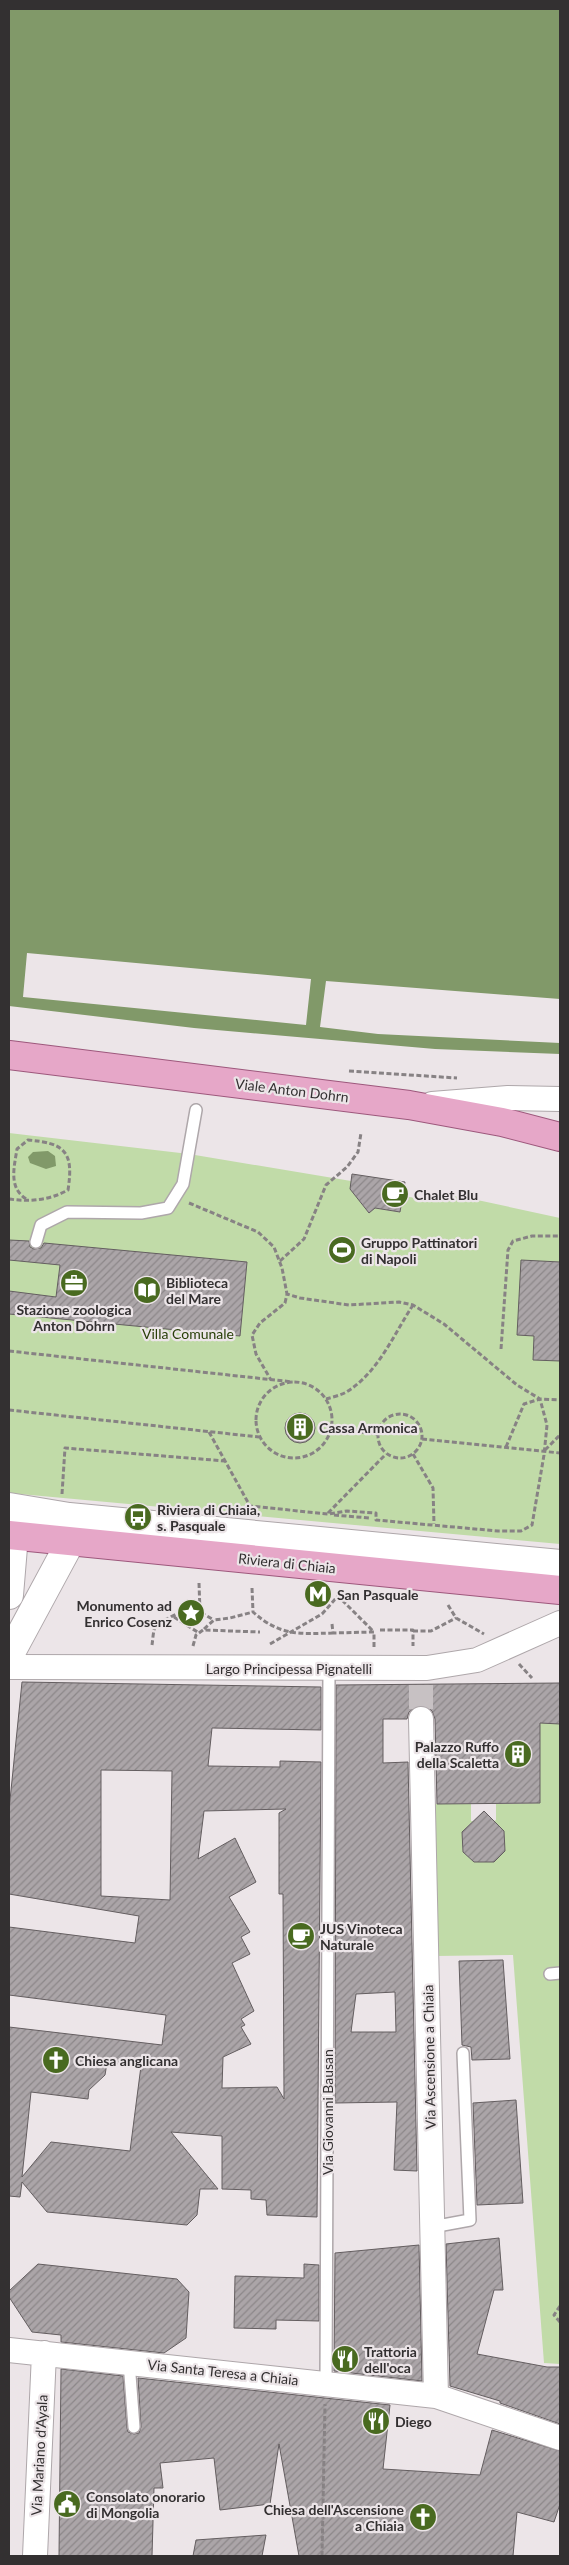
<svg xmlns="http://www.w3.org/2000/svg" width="569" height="2565" font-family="Lato,sans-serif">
<defs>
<pattern id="building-hatch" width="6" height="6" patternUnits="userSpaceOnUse" patternTransform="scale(1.25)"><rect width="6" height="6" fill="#aba5a8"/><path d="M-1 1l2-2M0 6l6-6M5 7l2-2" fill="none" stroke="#8c8789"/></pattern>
</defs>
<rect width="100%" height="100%" fill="#ece5e8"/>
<path fill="#c1dba8" d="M9,1133L189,1154L351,1181V1186L366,1197L360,1202L369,1213L375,1208L400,1212L402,1196L423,1199L424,1191L482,1201L560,1218V1544L9,1493Z
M540,1683H560V2364L544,2363L513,1955L436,1956L435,1804H471V1821H473L462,1832L463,1852L474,1862H494L505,1851L504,1831L494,1821L496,1820V1804L540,1803Z"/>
<path fill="#819969" d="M9,9H560V1054L435,1049L194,1028L9,1006Z
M48,1151L55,1156L56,1166L46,1169L30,1163L28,1157L33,1152Z"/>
<path fill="#ece5e8" d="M27,953L311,979L306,1025L23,997Z
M326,981L560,999V1043L378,1034L320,1027Z"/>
<path fill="url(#building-hatch)" stroke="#645e60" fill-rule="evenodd" d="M352,1174L405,1182L400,1212L375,1208L369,1213L350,1189Z
M9,1240L29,1241L30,1247L34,1249L41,1248L44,1243L247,1262L240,1336L9,1314V1291L56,1297L60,1265L9,1260Z
M521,1260L560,1262V1361L533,1360L534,1336L517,1335Z
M285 1428a15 15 0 1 1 30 0a15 15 0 1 1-30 0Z
M22,1682L321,1687V1730L212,1728L208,1766L280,1767V1761L321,1762L317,2217L267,2215L266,2200L251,2199V2190L222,2189V2136L171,2132L218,2189H200L197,2215L187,2225L47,2212L22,2182L20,2197L9,2196V2027L162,2045L166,2015L9,1995V1927L135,1943L139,1916L9,1894V1810ZM101,1770L172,1771L170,1900L101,1896ZM286,1809L279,1813V1894H283L284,2099L277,2087L222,2088L223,2057L251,2044L241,2027L245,2025L241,2019L254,2011L232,1963L250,1954L241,1937L250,1932L229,1897L256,1882L235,1838L198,1859L204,1811ZM107,2063L141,2066L130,2151L51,2142L22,2177L31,2092L88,2099L89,2090L105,2075Z
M560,1683V1724L540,1723V1803L437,1804L435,1719L432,1711L427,1707L420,1705L409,1712L407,1719H383V1763L408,1762L417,2171L394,2170L397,2102L335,2103L336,1685ZM395,1992L396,2032H351L356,1994Z
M484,1811L504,1831L505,1851L494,1862H474L463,1852L462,1832Z
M503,1960L510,2059L472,2060L471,2047L462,2045L459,1961Z
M516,2100L523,2203L477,2205L473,2103Z
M499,2238L503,2290H494L477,2354L547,2367H560V2424L500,2403V2401L450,2386L446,2244Z
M419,2245L422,2381L334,2371L335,2253Z
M38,2264L177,2279L189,2292L186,2338L164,2353L61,2342V2335L32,2332L9,2297V2291Z
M304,2264L319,2265V2321L276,2320V2329L234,2328L235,2276L304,2278Z
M61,2369L123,2376L127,2428L128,2432L134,2434L139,2433L141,2427L138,2378L390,2405L383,2469L480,2475L492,2430L560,2451V2504L554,2522L517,2512L513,2556H299L279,2444L270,2504L220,2510L214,2458L160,2463L163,2488H154L152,2556H59Z
M266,2535L262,2556H193L196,2540Z"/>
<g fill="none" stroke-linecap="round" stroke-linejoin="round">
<path stroke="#c7c1c3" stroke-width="24" stroke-dasharray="24 12" stroke-linecap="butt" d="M421,1685V1719"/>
<g stroke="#aea7aa" stroke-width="14">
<path id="lane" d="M36,1242L41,1225L67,1212L141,1213L168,1208L183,1184L196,1110
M550,1974L560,1973
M432,2227L470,2220L463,2053
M129,2362L134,2427
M326,2383L329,1668"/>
</g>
<g stroke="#aea7aa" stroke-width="26">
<path id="street" d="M432,1104L508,1098L560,1099
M9,1667L427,1668L477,1660L560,1623
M421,1719L436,2396
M9,2350L436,2396L560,2438
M35,2556L44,2353"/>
</g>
<g stroke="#aea7aa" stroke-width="30">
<path id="secondary" d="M9,1507L69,1517L560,1564
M9,1595L14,1535L13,1512
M9,1656L71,1541"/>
</g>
<g stroke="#9d587c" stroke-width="30">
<path id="primary" d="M9,1055L409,1105L502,1122L560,1137
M9,1535L560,1590"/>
</g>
<path stroke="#878284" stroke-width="3" stroke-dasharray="5 2.5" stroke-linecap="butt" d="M349,1071L457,1078
M9,1199C30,1202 50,1200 68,1190C74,1152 65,1143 28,1140L17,1149C14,1168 8,1189 28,1200
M189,1203L258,1232L274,1247L282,1268L287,1294L285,1303L260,1323L252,1335L256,1354L271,1380
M280,1261L304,1239L326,1185L347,1167L358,1152L361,1133
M501,1349L508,1250L513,1241L532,1236H560
M9,1351L293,1382
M256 1420a38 38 0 1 1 76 0a38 38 0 1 1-76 0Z
M326,1399C333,1397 342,1395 348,1391C379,1371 394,1334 413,1305
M9,1410L259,1437
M378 1436a22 22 0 1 1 44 0a22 22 0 1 1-44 0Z
M330,1429L378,1434
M209,1432L250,1506L328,1514L347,1511L376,1513V1520L498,1531H521L532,1525L544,1455L547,1425L540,1399L517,1385L444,1324L413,1305L399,1302L349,1305L300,1298L287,1294
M422,1439L560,1453
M506,1447L524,1404L540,1399L560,1400
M545,1450L560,1435
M413,1454L433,1488L434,1524
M62,1494L65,1448L225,1461
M328,1513L386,1454
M334,1515L369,1518
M199,1583L200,1612L214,1620
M252,1588L253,1612C280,1636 299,1634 333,1633
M448,1605L456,1618L484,1634
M174,1617L199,1633
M332,1624L333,1633L374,1632V1647
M204,1629L214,1620L230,1618L253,1612
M380,1630H413V1646
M413,1631H431L456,1618
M270,1644L322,1614L338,1596L374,1632
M152,1645C153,1639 153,1630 156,1625C157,1623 192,1607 198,1603
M193,1646L196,1635L203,1630L260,1632
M519,1664L532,1678
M560,2306L554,2315L560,2322
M322,2556L325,2404"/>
<use href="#lane" stroke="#fff" stroke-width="11"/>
<use href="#street" stroke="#fff" stroke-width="24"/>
<use href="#secondary" stroke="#fff" stroke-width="28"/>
<use href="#primary" stroke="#e6a7c8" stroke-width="28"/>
</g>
<defs>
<g id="cafe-disc" transform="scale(1.4375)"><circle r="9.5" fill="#496a20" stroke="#ece5e8"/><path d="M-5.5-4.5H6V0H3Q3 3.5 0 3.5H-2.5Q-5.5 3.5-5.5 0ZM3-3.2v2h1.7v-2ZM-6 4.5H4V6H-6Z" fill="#fff"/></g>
<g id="stadium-disc" transform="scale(1.4375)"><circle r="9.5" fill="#496a20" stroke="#ece5e8"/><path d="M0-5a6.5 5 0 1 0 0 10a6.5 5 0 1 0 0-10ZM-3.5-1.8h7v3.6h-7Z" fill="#fff"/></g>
<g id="office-disc" transform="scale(1.4375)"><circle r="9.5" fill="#496a20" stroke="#ece5e8"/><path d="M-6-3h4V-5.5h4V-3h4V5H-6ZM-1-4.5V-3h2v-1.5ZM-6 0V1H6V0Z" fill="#fff"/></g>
<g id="library-disc" transform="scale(1.4375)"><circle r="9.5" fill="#496a20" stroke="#ece5e8"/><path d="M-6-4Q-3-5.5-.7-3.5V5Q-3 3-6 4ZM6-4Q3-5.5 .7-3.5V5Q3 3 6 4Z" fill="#fff"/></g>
<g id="building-disc" transform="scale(1.4375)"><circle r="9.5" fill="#496a20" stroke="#ece5e8"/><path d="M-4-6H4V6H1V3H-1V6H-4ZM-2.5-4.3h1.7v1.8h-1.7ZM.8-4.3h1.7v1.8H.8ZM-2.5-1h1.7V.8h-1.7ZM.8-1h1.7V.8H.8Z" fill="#fff"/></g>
<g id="bus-disc" transform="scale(1.4375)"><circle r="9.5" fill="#496a20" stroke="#ece5e8"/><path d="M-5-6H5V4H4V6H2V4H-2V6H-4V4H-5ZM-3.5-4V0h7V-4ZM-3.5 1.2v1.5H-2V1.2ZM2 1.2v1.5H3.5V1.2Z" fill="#fff"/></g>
<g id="metro-disc" transform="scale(1.4375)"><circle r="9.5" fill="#496a20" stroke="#ece5e8"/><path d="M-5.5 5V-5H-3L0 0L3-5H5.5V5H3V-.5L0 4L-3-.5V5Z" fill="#fff"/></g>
<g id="sight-disc" transform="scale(1.4375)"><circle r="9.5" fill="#496a20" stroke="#ece5e8"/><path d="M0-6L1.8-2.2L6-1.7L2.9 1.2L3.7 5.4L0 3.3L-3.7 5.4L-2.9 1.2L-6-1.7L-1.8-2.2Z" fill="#fff"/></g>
<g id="church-disc" transform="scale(1.4375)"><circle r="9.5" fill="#496a20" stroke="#ece5e8"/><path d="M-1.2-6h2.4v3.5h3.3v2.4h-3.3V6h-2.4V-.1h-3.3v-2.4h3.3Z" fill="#fff"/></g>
<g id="restaurant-disc" transform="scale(1.4375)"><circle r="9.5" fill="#496a20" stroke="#ece5e8"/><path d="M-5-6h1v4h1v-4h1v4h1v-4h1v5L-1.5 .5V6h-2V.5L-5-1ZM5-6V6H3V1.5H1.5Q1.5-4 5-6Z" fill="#fff"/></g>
<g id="civic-disc" transform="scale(1.4375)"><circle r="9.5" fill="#496a20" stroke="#ece5e8"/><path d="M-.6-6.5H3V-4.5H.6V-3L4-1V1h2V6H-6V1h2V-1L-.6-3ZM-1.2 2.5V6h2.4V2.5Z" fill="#fff"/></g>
</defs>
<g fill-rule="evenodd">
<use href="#cafe-disc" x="395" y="1194"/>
<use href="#stadium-disc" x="342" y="1250"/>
<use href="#office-disc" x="74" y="1283"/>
<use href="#library-disc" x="147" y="1290"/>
<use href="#building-disc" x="300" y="1427"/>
<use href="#bus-disc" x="138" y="1517"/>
<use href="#metro-disc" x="318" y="1594"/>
<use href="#sight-disc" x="191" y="1613"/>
<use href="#building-disc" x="518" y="1754"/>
<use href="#cafe-disc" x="301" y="1936"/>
<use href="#church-disc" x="56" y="2060"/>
<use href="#restaurant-disc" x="345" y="2359"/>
<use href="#restaurant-disc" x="376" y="2421"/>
<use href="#civic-disc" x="67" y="2504"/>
<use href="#church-disc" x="423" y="2517"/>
</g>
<g text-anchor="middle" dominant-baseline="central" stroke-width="4.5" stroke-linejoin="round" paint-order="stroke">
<g font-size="14" fill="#333031" stroke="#ece5e8">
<text transform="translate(292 1090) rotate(7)">Viale Anton Dohrn</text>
<text transform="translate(287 1563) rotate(6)">Riviera di Chiaia</text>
<text x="289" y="1668">Largo Principessa Pignatelli</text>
<text transform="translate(429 2057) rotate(-91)">Via Ascensione a Chiaia</text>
<text transform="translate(327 2112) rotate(-90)">Via Giovanni Bausan</text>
<text transform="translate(223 2372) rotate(6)">Via Santa Teresa a Chiaia</text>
<text transform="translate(39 2455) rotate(-87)">Via Mariano d'Ayala</text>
</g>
<g font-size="14" font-weight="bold" fill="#333031" stroke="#ece5e8" text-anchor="start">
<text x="414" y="1194">Chalet Blu</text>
<text x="361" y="1242">Gruppo Pattinatori<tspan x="361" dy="16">di Napoli</tspan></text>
<text x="166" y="1282">Biblioteca<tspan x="166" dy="16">del Mare</tspan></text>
<text x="74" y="1309" text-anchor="middle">Stazione zoologica<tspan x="74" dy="16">Anton Dohrn</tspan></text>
<text x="319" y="1427">Cassa Armonica</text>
<text x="157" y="1509">Riviera di Chiaia,<tspan x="157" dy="16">s. Pasquale</tspan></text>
<text x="337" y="1594">San Pasquale</text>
<text x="172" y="1605" text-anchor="end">Monumento ad<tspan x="172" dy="16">Enrico Cosenz</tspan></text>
<text x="499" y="1746" text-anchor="end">Palazzo Ruffo<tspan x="499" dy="16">della Scaletta</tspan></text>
<text x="320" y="1928">JUS Vinoteca<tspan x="320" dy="16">Naturale</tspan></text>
<text x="75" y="2060">Chiesa anglicana</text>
<text x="364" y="2351">Trattoria<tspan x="364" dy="16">dell'oca</tspan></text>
<text x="395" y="2421">Diego</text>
<text x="86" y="2496">Consolato onorario<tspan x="86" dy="16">di Mongolia</tspan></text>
<text x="404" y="2509" text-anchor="end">Chiesa dell'Ascensione<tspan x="404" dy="16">a Chiaia</tspan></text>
</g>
<g font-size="14" fill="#283f07" stroke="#ece5e8">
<text x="188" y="1333">Villa Comunale</text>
</g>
</g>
<rect width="569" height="2565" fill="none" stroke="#333031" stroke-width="20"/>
</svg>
